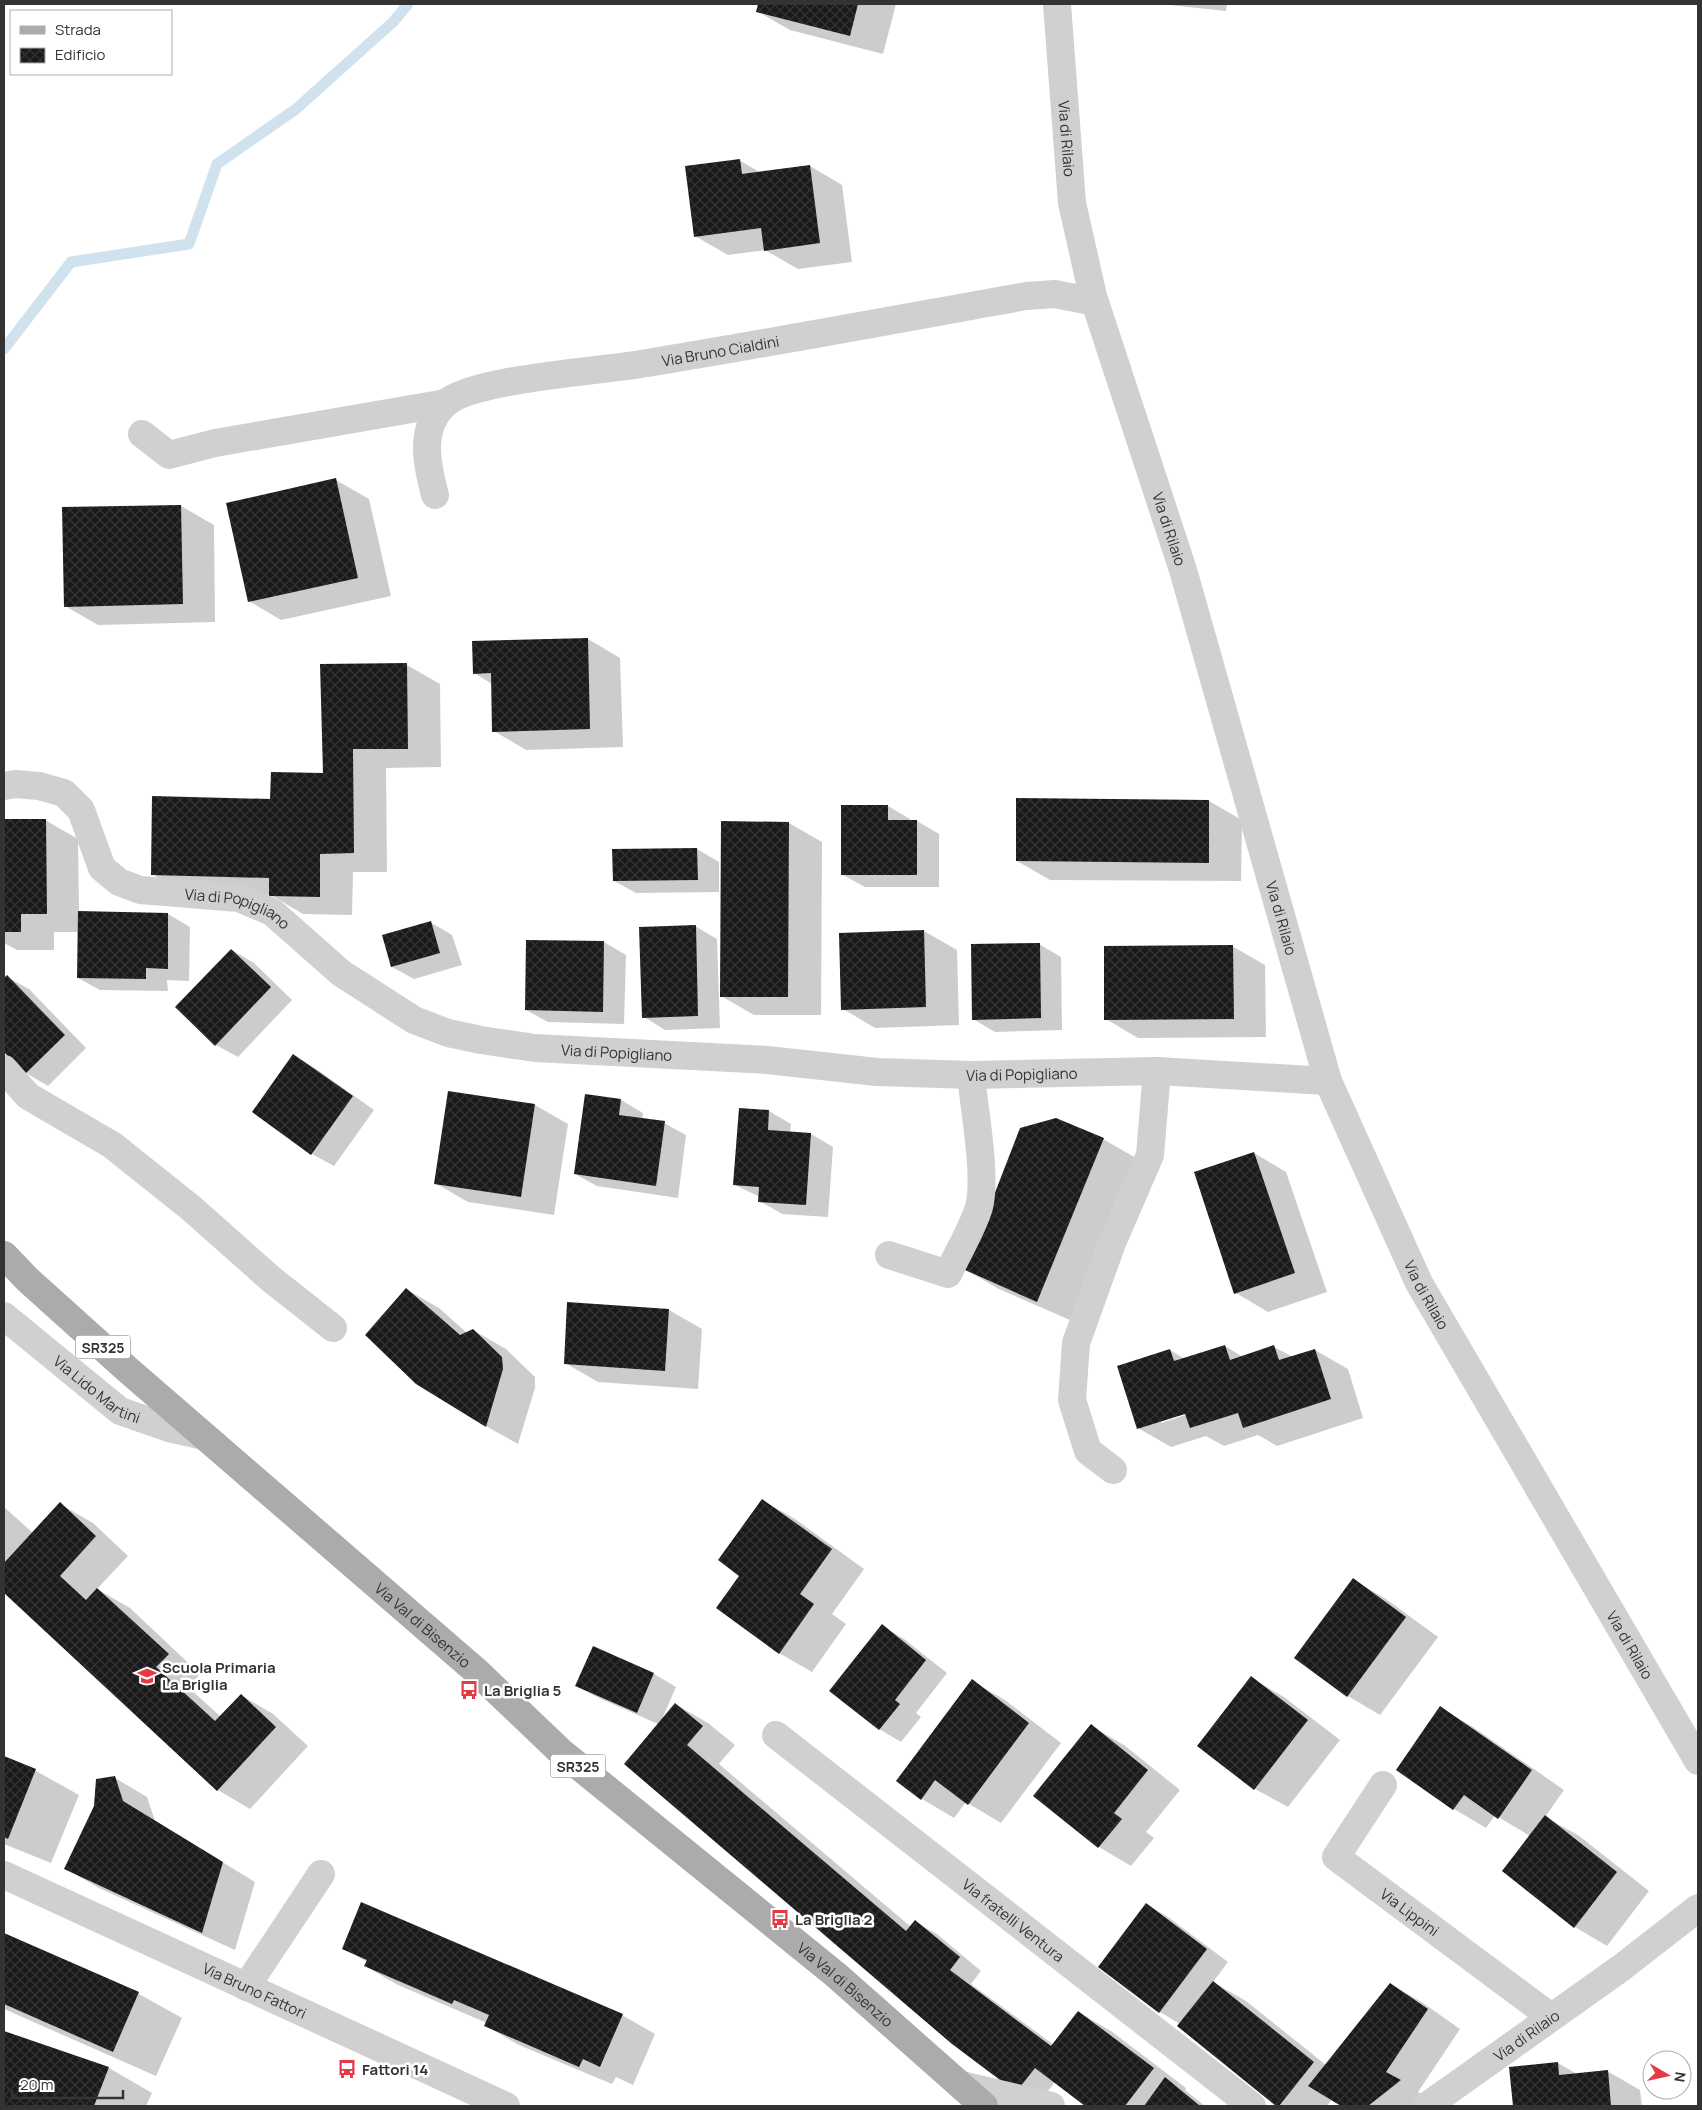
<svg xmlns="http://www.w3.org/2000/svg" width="1702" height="2110" font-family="Manrope,sans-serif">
<defs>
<pattern id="building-cross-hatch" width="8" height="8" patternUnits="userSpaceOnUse" patternTransform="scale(1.25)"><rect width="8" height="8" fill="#1a1a1a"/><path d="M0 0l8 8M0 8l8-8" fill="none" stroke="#333"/></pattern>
</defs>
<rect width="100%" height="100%" fill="#fff"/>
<path fill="#0003" fill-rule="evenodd" d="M759,4H896L883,54L790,30L757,11Z
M1160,4H1227L1226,11Z
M739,160L761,173L810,166L842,185L852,262L798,269L765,250L728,255L695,236Z
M336,480L369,499L391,596L281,620L249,601Z
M181,506L214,525L215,622L98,625L65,606Z
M588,639L620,658L623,747L526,750L494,731L492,684L474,673Z
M322,665H407L440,684L441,767L386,768L387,872H353L352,915L303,914L271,895L185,893L152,874L271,800L324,774Z
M1018,799L1209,801L1242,820L1241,881L1050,880L1017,861Z
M888,806L910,819V821H917L939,834V887H865L843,875Z
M45,820L78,839L79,913L168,914L190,927L189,981L167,980L168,991L100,990L78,978L79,932H54V950H17L4,943V821Z
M789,823L822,842L821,1015H754L721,996Z
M697,849L719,862V892L636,893L614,881Z
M430,922L452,935L462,965L414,979L392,967Z
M695,926L717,939L720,1028L665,1030L644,1017Z
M924,931L957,950L959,1025L875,1028L843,1009Z
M528,941L604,942L626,955L624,1024L548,1022L526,1010Z
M1039,944L1061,957L1062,1030L995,1032L973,1019Z
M1232,946L1265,965L1266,1037L1138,1038L1106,1019Z
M232,950L254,963L292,1000L238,1057L216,1045Z
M7,977L29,989L86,1048L48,1086L26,1073L4,1050V980Z
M293,1055L315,1068L374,1110L334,1166L312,1154L254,1112Z
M449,1093L535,1105L568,1124L554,1215L468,1202L435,1183Z
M586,1095L621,1100L643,1113L642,1120L664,1123L686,1135L678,1198L597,1186L575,1174Z
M769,1111L791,1124L790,1133L811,1134L833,1147L828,1217L782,1214L760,1201V1197L735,1185Z
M1103,1139L1136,1158L1070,1320L999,1289L966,1270Z
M1254,1153L1286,1172L1327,1292L1268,1312L1236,1293Z
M406,1289L439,1308L467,1333L473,1330L506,1349L535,1377V1388L518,1444L486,1426Z
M568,1303L669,1310L702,1329L698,1389L598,1382L565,1363Z
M1225,1346L1243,1357L1274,1347L1293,1357L1315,1350L1348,1369L1363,1418L1277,1446L1258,1435L1224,1446L1206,1436L1171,1447L1138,1428L1170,1350L1185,1359ZM1191,1411L1192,1413L1161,1423V1420Z
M762,1500L795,1519L864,1569L832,1614L846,1624L812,1672L779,1653L741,1575Z
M60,1504L93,1523L128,1556L97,1589L130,1608L200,1674L188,1687L221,1717L241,1695L273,1714L308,1746L250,1809L218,1790L4,1591V1507L33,1533Z
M1353,1580L1386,1599L1438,1637L1380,1715L1348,1696L1296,1658Z
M882,1626L904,1639L947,1673L916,1713L921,1717L901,1742L879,1729Z
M593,1648L654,1674L676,1687L662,1719L675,1704L708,1723L735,1745L719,1764L911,1927L915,1922L937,1934L981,1971L971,1984L1054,2045L1078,2012L1111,2031L1186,2088L1185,2090L1205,2106H1087L1055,2082L1038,2104L658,1724L599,1698L577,1686Z
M1251,1678L1284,1697L1340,1740L1288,1807L1255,1789Z
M972,1681L1005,1700L1061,1743L1001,1823L966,1802L954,1818L922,1799Z
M1440,1708L1473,1727L1564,1790L1545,1817L1578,1835L1649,1891L1607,1946L1575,1927L1530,1836L1495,1815L1486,1828L1454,1809Z
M1091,1726L1124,1745L1180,1790L1146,1832L1154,1838L1131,1866L1099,1847Z
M4,1757L36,1771L79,1795L51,1863L4,1844Z
M115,1778L147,1797L155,1821L255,1882L235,1950L99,1888L66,1869L95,1806Z
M1146,1904L1168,1917L1228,1962L1213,1982L1246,2001L1326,2065L1390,1984L1423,2003L1460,2029L1418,2092L1432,2100L1424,2106H1343L1332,2099L1327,2106H1278L1178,2026L1180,2024L1160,2012L1099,1967Z
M4,1934L139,1994L182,2018L156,2076L4,2009Z
M343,1948L622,2015L655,2034L633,2085L616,2077L612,2084L519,2045L486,2026L487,2023L398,1985L365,1966L367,1962Z
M4,2033L109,2068L152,2093L146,2106H4Z
M1558,2063L1577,2074L1607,2071L1640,2090L1642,2106H1514L1510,2068Z"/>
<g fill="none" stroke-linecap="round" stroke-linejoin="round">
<path stroke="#cfe2ee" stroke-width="11" d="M4,349L71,262L189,244L217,164L296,109L393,22L408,4"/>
</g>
<path fill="url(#building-cross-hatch)" d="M758,4H858L850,36L756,12Z
M740,159L742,174L810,165L820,243L764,251L761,228L694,237L685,166Z
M336,478L358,578L248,602L226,503Z
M181,505L183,604L64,607L62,507Z
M588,638L590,729L492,732L491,673L473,674L472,641Z
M407,663L408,749H353L354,853L320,854V897L269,896V878L151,875L152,796L270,799L271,772L323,773L320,664Z
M1016,798L1209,800V863L1016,861Z
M841,805H888V820H917V875H841Z
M4,819H46L47,914H21V932H4Z
M721,821L789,822L788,997H720Z
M697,848L698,880L613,881L612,849Z
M78,911L168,913V969L146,968V979L77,978Z
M431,921L440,953L391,967L382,935Z
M696,925L698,1016L642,1018L639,927Z
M924,930L926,1007L841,1010L839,933Z
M526,940L604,941L603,1012L525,1010Z
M1040,943L1041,1018L972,1020L971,944Z
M1233,945L1234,1019L1104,1020V946Z
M231,949L271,987L215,1046L175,1007Z
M7,975L65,1035L25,1074L4,1052V978Z
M293,1054L353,1096L311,1155L252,1112Z
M448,1091L535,1104L521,1197L434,1184Z
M585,1094L621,1099L619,1115L665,1121L656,1186L574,1174Z
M739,1108L769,1110L768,1130L811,1133L806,1205L758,1202L759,1187L733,1185Z
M1056,1118L1104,1138L1037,1302L965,1270L1020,1128Z
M1254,1152L1295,1273L1234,1294L1194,1172Z
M406,1288L460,1335L473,1329L502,1357L503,1369L486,1427L416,1384L365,1335Z
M567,1302L669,1309L665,1371L564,1364Z
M1225,1345L1230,1360L1274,1345L1279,1360L1315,1349L1331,1399L1243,1428L1238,1413L1190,1428L1185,1414L1137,1429L1117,1366L1170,1349L1174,1361Z
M762,1499L832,1549L800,1594L814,1604L779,1654L716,1608L739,1576L718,1560Z
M60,1502L96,1536L60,1576L86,1600L97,1588L169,1654L156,1667L215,1721L241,1694L276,1727L217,1791L4,1593V1563Z
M1353,1578L1406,1617L1347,1697L1294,1658Z
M882,1624L926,1660L895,1700L900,1704L879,1730L829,1691Z
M593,1646L654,1673L637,1713L575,1686Z
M1251,1676L1308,1720L1254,1790L1197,1746Z
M972,1679L1029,1723L968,1805L935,1780L921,1800L896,1781Z
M675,1703L703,1726L687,1745L906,1931L915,1920L960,1957L950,1970L1051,2046L1078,2011L1154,2068L1125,2106H1085L1035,2068L1016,2092L952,2044L624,1764Z
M1440,1706L1532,1770L1498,1819L1464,1795L1453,1810L1396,1770Z
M1091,1724L1148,1770L1114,1813L1122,1819L1098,1848L1033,1796Z
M4,1756L36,1769L8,1839L4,1837Z
M115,1776L123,1801L223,1862L202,1933L64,1869L94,1806L96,1779Z
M1545,1815L1617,1872L1574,1928L1502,1871Z
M361,1902L623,2014L600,2067L583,2059L579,2067L484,2026L489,2015L454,2000L452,2004L364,1966L367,1960L342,1949Z
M1146,1903L1207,1949L1159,2013L1098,1967Z
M4,1933L139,1992L113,2052L4,2004Z
M1213,1981L1314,2062L1279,2106H1276L1177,2026Z
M1390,1983L1428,2009L1386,2072L1401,2080L1368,2106H1341L1308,2086Z
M4,2031L109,2067L94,2106H4Z
M1558,2062L1559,2075L1608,2070L1611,2106H1513L1509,2067Z
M1165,2077L1200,2106H1144Z"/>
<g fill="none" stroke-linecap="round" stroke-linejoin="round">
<g stroke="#d0d0d0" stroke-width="28">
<path id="s1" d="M1057,4L1072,203L1093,296L1183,570L1328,1081L1419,1283L1698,1761"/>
<path d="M142,434L169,455L215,443L446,403"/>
<path id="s2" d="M435,495C427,465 418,427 446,403C473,379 600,371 641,364C770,343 898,319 1026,296L1055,294L1095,302"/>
<path id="s3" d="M4,786L15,784L39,786L64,793L81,810L102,868L119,882L140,890L239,898L272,912L341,973L414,1020L448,1033L481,1040L535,1048L767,1060L877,1072L971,1075L1157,1071L1328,1081"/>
<path d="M4,1069L28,1096L112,1145L191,1208L271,1279L333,1328"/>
<path d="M889,1255L948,1274C958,1252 972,1230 979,1207C987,1177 974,1108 971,1075"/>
<path id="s4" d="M4,1316L120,1411L169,1428L204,1436"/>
<path d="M1113,1470L1088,1451L1072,1400L1076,1343L1112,1243L1150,1155L1157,1071"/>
<path id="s5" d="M776,1735L1252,2106"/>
<path id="s6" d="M1383,1785L1336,1857L1551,2017"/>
<path id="s7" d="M4,1875L506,2106"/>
<path d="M246,1987L321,1874"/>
<path d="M961,2085L1051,2106"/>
<path id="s8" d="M1427,2106L1621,1968L1698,1908"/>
</g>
<path stroke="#ababab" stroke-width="28" id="s9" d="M4,1255L27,1279L128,1370L475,1670L560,1751L836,1975L984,2106"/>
</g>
<defs>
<g id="school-bare" transform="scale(1.5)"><path d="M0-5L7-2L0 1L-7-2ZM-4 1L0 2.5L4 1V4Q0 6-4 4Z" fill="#e63946" stroke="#fff" stroke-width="2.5" paint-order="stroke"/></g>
<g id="bus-bare" transform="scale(1.5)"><path d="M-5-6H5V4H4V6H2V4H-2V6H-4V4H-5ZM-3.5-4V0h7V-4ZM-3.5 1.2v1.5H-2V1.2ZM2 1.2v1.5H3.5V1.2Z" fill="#e63946" stroke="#fff" stroke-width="2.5" paint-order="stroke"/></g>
</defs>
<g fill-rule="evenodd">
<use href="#school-bare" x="147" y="1676"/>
<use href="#bus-bare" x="469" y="1690"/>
<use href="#bus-bare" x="780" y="1919"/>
<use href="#bus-bare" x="347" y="2069"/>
</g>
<g text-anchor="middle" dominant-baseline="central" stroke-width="5" stroke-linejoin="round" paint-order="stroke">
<g fill="#fff" stroke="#707070" stroke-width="1">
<rect x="75.5" y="1335.5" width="55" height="23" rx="4"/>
<rect x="550.5" y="1754.5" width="55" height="23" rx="4"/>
</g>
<g font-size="14" font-weight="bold" fill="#333">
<text x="103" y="1347">SR325</text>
<text x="578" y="1766">SR325</text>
</g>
<g font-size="15" fill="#333" stroke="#fff">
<text stroke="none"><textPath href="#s1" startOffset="135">Via di Rilaio</textPath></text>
<text stroke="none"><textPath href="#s2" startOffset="379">Via Bruno Cialdini</textPath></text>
<text stroke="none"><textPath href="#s1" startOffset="540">Via di Rilaio</textPath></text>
<text stroke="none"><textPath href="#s3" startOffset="292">Via di Popigliano</textPath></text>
<text stroke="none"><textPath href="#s1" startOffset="945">Via di Rilaio</textPath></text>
<text stroke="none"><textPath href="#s3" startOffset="712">Via di Popigliano</textPath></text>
<text stroke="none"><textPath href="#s3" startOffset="1118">Via di Popigliano</textPath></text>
<text stroke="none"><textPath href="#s1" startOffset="1350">Via di Rilaio</textPath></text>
<text stroke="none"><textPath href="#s4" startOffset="119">Via Lido Martini</textPath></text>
<text stroke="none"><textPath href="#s9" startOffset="559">Via Val di Bisenzio</textPath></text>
<text stroke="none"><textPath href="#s1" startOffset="1755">Via di Rilaio</textPath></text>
<text stroke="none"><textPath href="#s6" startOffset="178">Via Lippini</textPath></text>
<text stroke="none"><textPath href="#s5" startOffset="301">Via fratelli Ventura</textPath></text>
<text stroke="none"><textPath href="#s9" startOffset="1114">Via Val di Bisenzio</textPath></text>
<text stroke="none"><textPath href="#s7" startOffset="276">Via Bruno Fattori</textPath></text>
<text stroke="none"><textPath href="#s8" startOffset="122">Via di Rilaio</textPath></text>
</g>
<g font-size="15" font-weight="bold" fill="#333" stroke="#fff" text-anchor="start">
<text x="162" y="1667">Scuola Primaria<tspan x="162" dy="17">La Briglia</tspan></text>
<text x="484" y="1690">La Briglia 5</text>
<text x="795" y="1919">La Briglia 2</text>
<text x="362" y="2069">Fattori 14</text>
</g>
</g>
<rect width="1702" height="2110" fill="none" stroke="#333333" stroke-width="10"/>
<rect x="10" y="10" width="162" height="65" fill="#ffffff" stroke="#adadad"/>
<rect x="20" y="26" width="25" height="8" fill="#ababab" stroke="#adadad"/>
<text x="55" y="35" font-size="15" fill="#333333">Strada</text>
<rect x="20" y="48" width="25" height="15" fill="url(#building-cross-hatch)" stroke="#adadad"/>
<text x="55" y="60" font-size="15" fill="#333333">Edificio</text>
<g transform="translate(1667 2075) rotate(99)"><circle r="24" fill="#ffffff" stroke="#adadad"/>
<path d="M0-4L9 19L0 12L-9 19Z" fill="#e63946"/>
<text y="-8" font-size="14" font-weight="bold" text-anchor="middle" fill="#333333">N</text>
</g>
<path d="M12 2090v8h111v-8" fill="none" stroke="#333333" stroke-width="2.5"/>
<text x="20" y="2090" font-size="15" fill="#333333" stroke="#ffffff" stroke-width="4" paint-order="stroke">20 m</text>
</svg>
